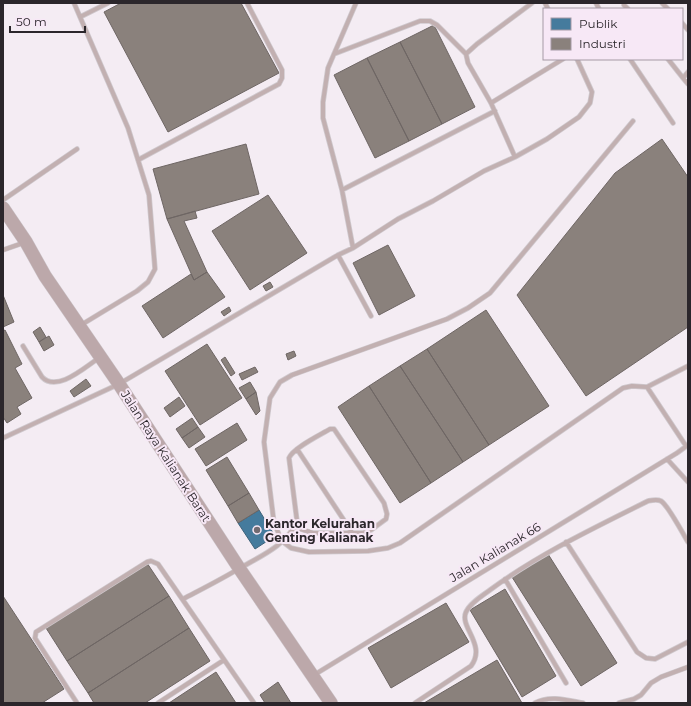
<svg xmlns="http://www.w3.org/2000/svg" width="691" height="706" font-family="Montserrat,sans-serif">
<rect width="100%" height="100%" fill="#f4ecf3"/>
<path fill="#457b9d" stroke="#3d627b" d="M259,510L275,536L255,549L238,523Z"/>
<path fill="#8a817c" stroke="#6e6664" d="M121,3H241L279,73L168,132L104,12Z
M434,25L475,107L442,124L400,42Z
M400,42L442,124L409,141L367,58Z
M367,58L409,141L375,158L334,75Z
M662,139L688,177V327L586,396L517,295L615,173Z
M246,144L259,194L167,219L153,169Z
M268,195L307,253L250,290L212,231Z
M195,211L197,218L184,221L207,272L194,280L167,219Z
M388,245L415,296L379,315L353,263Z
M207,272L225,297L163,338L142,306L191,274L194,280Z
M270,282L273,287L266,291L263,286Z
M3,295L14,322L3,327Z
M229,307L231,311L224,316L221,312Z
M486,310L549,406L489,445L427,349Z
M40,327L46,337L39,342L33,332Z
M5,330L22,364L15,368L32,398L17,407L21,414L7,423L3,417V331Z
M49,336L54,345L44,351L39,342Z
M207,344L242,398L200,425L165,371Z
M427,349L489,445L463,462L400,366Z
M294,351L296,356L288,360L286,354Z
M225,357L235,373L231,376L221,360Z
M400,366L463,462L431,483L369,386Z
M255,367L258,372L242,380L239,374Z
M86,379L91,386L74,397L70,391Z
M250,382L256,392L246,399L239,388Z
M369,386L431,483L400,503L338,407Z
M256,392L260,411L256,415L246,399Z
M179,397L185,406L170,417L164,408Z
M192,418L198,427L182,438L176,429Z
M237,423L247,440L206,466L195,449Z
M198,427L205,437L189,448L182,438Z
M227,457L249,493L228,506L206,470Z
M249,493L259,510L238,523L228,506Z
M548,554L617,663L581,686L512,577Z
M147,563L169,596L67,661L46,628Z
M505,589L556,676L522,697L470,610Z
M3,596L64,689L42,703H3Z
M169,596L189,628L88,693L67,661Z
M446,603L469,642L391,688L368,648Z
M189,628L210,661L145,703H94L88,693Z
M497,660L522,703H424Z
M216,672L236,703H169Z
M278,682L291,703H265L260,695Z"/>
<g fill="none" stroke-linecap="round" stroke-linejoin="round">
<g stroke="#cfc9ce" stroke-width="5.5">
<path id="service" d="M74,3L128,128L149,195L155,269L148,282L137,291L81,325
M545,3L548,9
M596,3L599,9
M662,3L668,9
M624,5L628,9
M80,17L108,3
M682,23L688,30
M334,54L420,21H430L437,25L466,54L468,63L491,103L515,157
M466,54L477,44L532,3
M630,59L673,123
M668,59L683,78
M688,72L683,78L688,84
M491,103L563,59
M633,121L490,293L468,308L447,319L292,375L280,382L270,398L264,442L274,523L282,541L291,548L309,552L368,551L388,548L400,543L623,388L632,386L647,387L688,366
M138,160L279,84L282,78V70L247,3
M342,190L495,111
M3,200L77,149
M353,248L342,190L323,118V102L328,68L356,3
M3,250L23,243
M338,255L371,316
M23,346L42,377C57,393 85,367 99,358
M647,387L686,446
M3,438L119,384L338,255L353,248L398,219L433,201L484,171L515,157L547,139L579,117L590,103L592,92L577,59
M297,449L353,534
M667,459L688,482
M566,542L637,652L646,658L655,659L688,642
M505,579L566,683
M183,599C202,589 222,579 240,568C261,556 287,545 297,521L289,458C293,448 320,435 330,429H334L384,503L387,514L386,519L371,530L363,533H313L294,527
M314,675L677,453L688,445
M77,703L35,638L36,632L147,562L151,561L158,564L254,703
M158,703L224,660
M415,703L471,666C487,645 459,627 466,612C470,603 482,596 490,590C539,554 594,528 648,501C653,500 657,499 661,501C668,505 683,534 688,542
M535,703C549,695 567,700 583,703
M619,703L634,699L641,695L651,683L661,677L688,667"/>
</g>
<g stroke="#cfc9ce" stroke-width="14">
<path id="trunk" d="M3,208L26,242L45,276L119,384L239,568L331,703"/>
</g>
<use href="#service" stroke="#c2b0b1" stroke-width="4"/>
<use href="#trunk" stroke="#bca8aa" stroke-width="13"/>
</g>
<circle fill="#716b71" stroke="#f7e8f6" stroke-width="1.5" cx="257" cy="530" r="4"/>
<g text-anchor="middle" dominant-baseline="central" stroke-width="4" stroke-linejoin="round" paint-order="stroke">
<g font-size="12" fill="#2b262b" stroke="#f7e8f6">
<text transform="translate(166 456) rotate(57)">Jalan Raya Kalianak Barat</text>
<text transform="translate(495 552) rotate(-31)">Jalan Kalianak 66</text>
</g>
<g font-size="12" font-weight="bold" fill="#2b262b" stroke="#f7e8f6" text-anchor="start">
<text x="265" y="523">Kantor Kelurahan<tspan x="265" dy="14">Genting Kalianak</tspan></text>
</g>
</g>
<rect width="691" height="706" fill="none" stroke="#2b262b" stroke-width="8"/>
<rect x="543" y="8" width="140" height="52" fill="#f7e8f6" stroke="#a59aa5"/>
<rect x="551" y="18" width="20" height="12" fill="#457b9d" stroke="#a59aa5"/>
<text x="579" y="28" font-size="12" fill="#2b262b">Publik</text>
<rect x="551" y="38" width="20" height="12" fill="#8a817c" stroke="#a59aa5"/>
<text x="579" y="48" font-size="12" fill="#2b262b">Industri</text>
<path d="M10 26v6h75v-6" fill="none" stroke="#2b262b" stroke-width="2"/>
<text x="16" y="26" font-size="12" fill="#2b262b" stroke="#f7e8f6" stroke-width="3" paint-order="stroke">50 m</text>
</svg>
